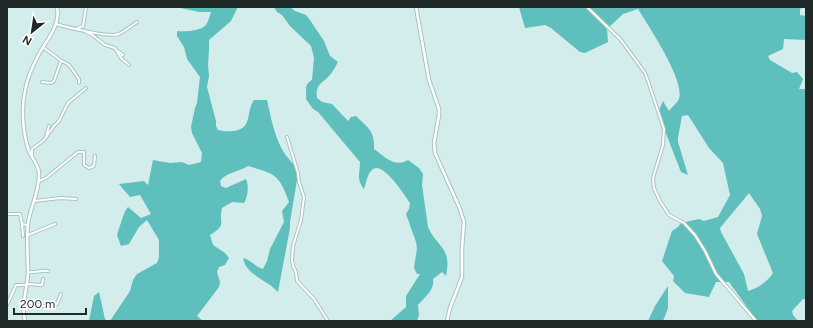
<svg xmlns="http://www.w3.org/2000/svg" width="813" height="328" font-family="Figtree,sans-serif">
<rect width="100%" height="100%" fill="#d2edeb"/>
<path fill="#5ebfbc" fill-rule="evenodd" d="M176,7H238L231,21L209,40V50L208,65L209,76L207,87L216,121V126L218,130C226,132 241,133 246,124C250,117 248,109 254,100H267C271,118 274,135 283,151C288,160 296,164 298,174L290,222V228L278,292C267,280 246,275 243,258C251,260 254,266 263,269L267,261L270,249L284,222L282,211L289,202C279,174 275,174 248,166C239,172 226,172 220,181L221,186L226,188L246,179C249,186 248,197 244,203L232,202L222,208C218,224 228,224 210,235L213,245L225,253L229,258L225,265L219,267L217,272L220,282L219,287L197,316L203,321H110L130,291L133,280L137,274L157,263L159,257V240L147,220L139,227L129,244L121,246L117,235C120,227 123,213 128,207L141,218L151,214L140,195L130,197L119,184L144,181L148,185L153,160L170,163L182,162L189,165L201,162L202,153L192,133L191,127L195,108L197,103L200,77L187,59L184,47L177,36V31C184,32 201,31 206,25C208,22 210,16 211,12H199Z
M274,7H290L295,11L306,15L310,20L324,41L330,56L338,62C335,67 333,72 329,76C321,84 315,85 317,98L322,102L332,104L348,121L351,117L356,116C368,128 375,131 374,149C385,157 395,168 408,160L419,168L423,174L422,185L428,227C438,249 452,247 446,276L442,272L433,279C435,290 425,297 418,305L419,315L417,321H390L406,307V296L420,274H417L414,268L417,248L416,242L406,214L409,209L410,203C405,196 381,157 371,171C367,175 366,184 364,189C356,179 360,173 360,162L318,112L313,109L306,99C307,91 303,85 312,80L314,58L311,46L290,26L282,15L277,12Z
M519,7H803L800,9V15L806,16V40L784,39L783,49L768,56L770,60L792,73L797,72L803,79L799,89H806V300L803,299L792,311L793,315L798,321H757L729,282H716L709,297L685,293L673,281L674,276L662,261L672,231L678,227L681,223L699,219L704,221L718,217L730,195L723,163L709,148L688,115L682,116L678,137V142L688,175L681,172L658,113L663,101L669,111C671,108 677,103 679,99C685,80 649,27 638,9L623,14L607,29L608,42L585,53L580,52L551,28L545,25L525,28ZM749,193L760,209L762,216L757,234L773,273C767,282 758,288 748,291L744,274L721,232L720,228Z
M668,286V308L663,321H648L655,306Z
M99,292L105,319L107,321H89L94,296Z"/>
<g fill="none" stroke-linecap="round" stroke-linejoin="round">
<g stroke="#a9c3c1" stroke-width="4">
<path id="minor" d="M587,7L621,40L645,73L648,81L664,129L663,145L653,178L654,188L660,201L669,215L684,223L695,235L705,251L716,274L756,321
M56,24C66,27 110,38 119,34C125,31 131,26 137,22
M76,29L83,26L86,7
M86,32L91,34L105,45L115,48L121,58L129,65
M43,47L60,60L69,65L79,79V83
M118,51L123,55L120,56
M42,82L51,83L54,81L61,61
M46,137L49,126
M287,137L298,173L299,182L304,197L301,220L293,246L292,260L293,266L296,272L297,281L314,299L328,321
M32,156V149L44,140L54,126L59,121L68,103L86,88
M39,181L46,178L78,152H84V165L89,168L94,166L95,156
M34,201L61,198L76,199
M7,214H20L22,224L28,225
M22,224L23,236
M28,235L55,224
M28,272C35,273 41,270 48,271
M27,284L42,285L43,279
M24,301C35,304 45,309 57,304L61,294
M7,305L16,285H26"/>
</g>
<g stroke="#a9c3c1" stroke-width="4.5">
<path id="tertiary" d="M416,7L429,80L439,109V115L434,143L435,153L460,209L464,222L462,248V277L450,308L447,321"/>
</g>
<g stroke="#a9c3c1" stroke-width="4.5">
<path id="secondary" d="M25,321C21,305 27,289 28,273C28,257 26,240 28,224C30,207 40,191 39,173C39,165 32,159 29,151C23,135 21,108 25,91C27,79 33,65 39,54C47,39 61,25 57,7"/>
</g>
<use href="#minor" stroke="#fff" stroke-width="2"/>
<use href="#tertiary" stroke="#fff" stroke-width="2.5"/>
<use href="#secondary" stroke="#fff" stroke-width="2.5"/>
</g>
<rect width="813" height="328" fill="none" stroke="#1f2928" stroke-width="16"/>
<g transform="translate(32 32) rotate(210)" stroke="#ffffff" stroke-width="3" paint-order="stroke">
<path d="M0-3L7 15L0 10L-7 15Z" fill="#1f2928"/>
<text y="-6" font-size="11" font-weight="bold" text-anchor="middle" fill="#1f2928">N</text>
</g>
<path d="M14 308v6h72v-6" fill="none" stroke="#1f2928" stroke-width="2"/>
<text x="20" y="308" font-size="12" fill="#1f2928" stroke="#ffffff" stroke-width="3" paint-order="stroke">200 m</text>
</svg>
